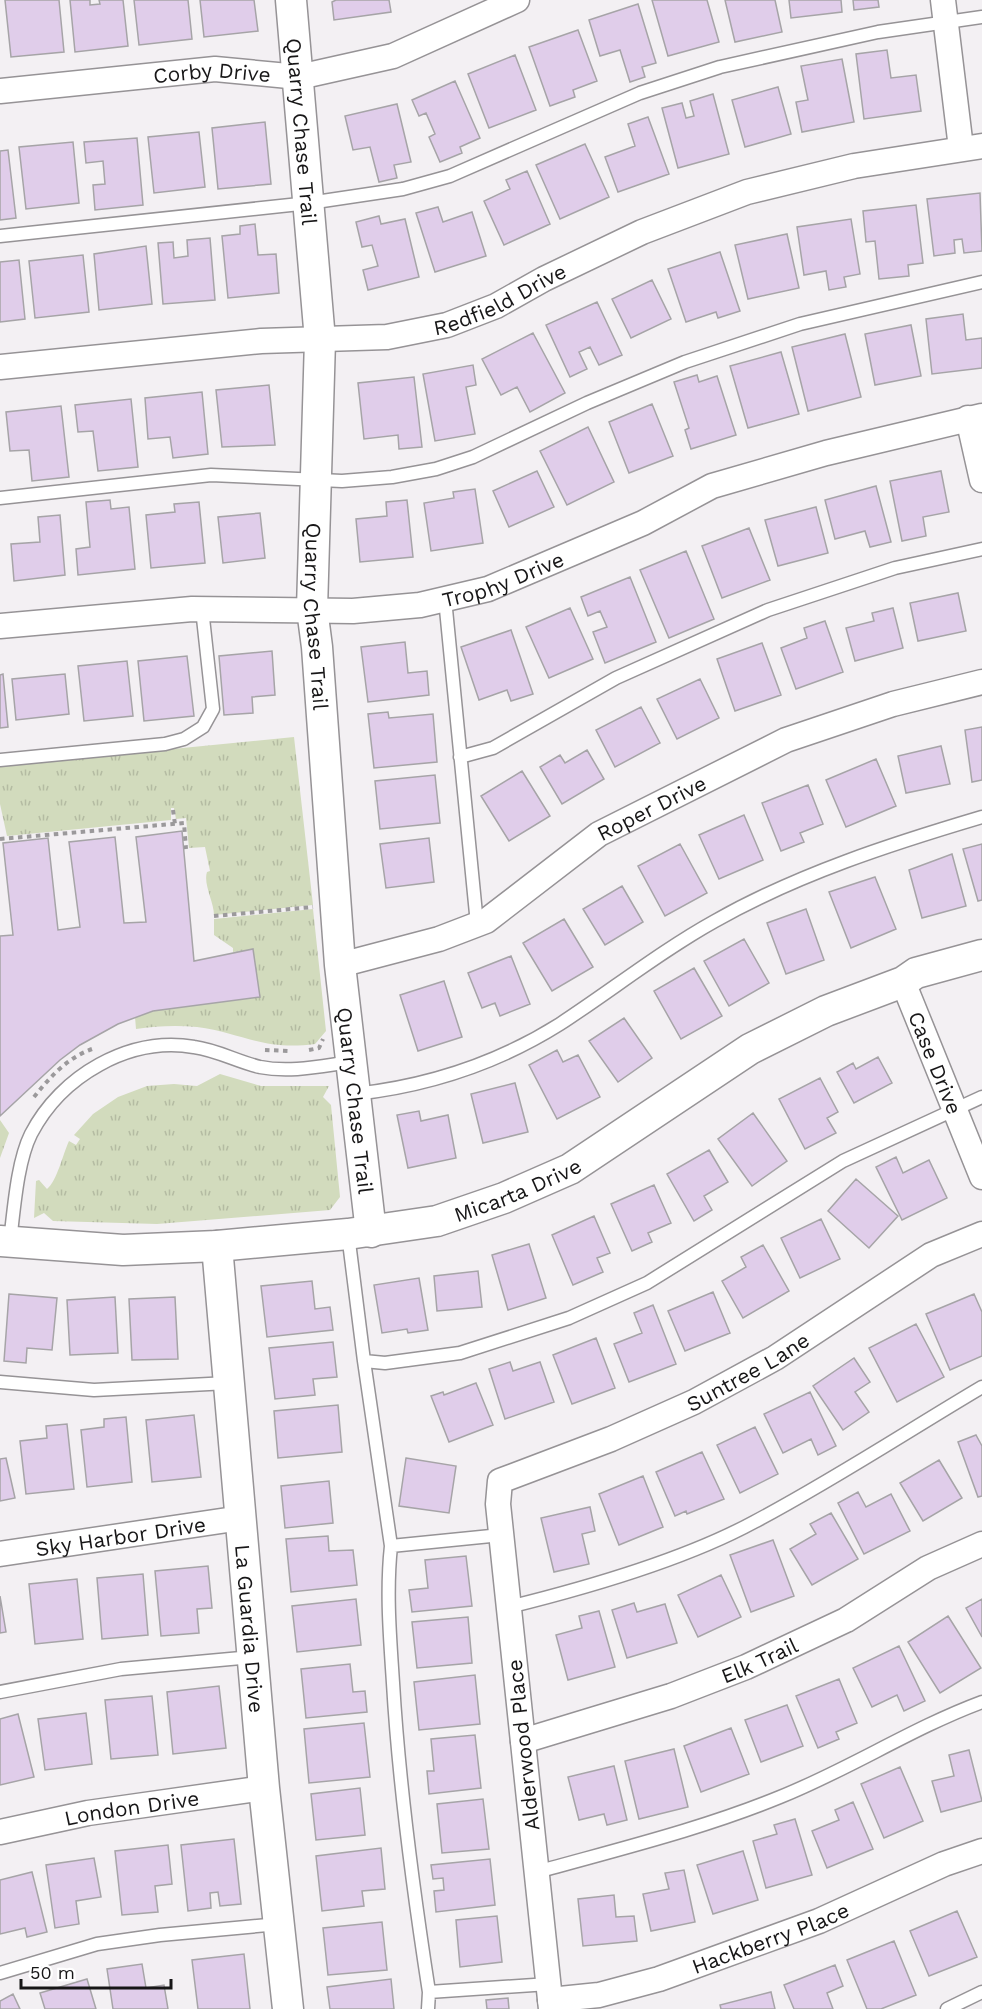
<svg xmlns="http://www.w3.org/2000/svg" width="982" height="2009" font-family="'Work Sans',sans-serif">
<defs>
<pattern id="grass-tufts" width="24" height="20" patternUnits="userSpaceOnUse" patternTransform="scale(1.5)"><rect width="24" height="20" fill="#d2dbbd"/><path d="M3 7l-1-3M5 7V3M7 7l1-3M15 17l-1-3M17 17v-4M19 17l1-3" fill="none" stroke="#b4bba2"/></pattern>
</defs>
<rect width="100%" height="100%" fill="#f3f0f3"/>
<path fill="url(#grass-tufts)" d="M294,737L313,905L214,915C214,902 203,884 207,872L210,871L205,847L189,848L186,818L176,819L174,808H171V820L7,836L0,804V766Z
M313,909L326,1031L315,1044C264,1051 242,1033 197,1027C176,1025 156,1026 136,1029L135,1017L153,1011L259,997L253,950L233,952V948L214,935V919Z
M220,1074L261,1086H329L323,1097L331,1105L340,1197L330,1210L157,1224L53,1221L44,1213L34,1218L36,1181L39,1180L47,1189C57,1181 63,1154 69,1141L76,1145L80,1139L74,1135L93,1114L118,1097L147,1086L174,1084L197,1086Z
M0,1120L9,1133L0,1158Z"/>
<path fill="#e0cdea" stroke="#a6a4a7" stroke-width="1.5" d="M5,0H59L64,52L11,57Z
M70,0H90V5L100,4L99,0H123L128,46L75,52Z
M134,0H188L192,39L139,45Z
M200,0H254L258,31L204,37Z
M336,0H389L391,12L334,20L332,2Z
M652,0H707L719,42L668,56Z
M725,0H775L782,32L735,42Z
M789,0H841L842,12L791,18Z
M853,0H878L879,7L854,10Z
M638,4L656,63L642,67L645,77L630,82L620,50L600,56L589,20Z
M578,30L597,81L573,90L575,97L550,106L529,47Z
M887,50L891,78L916,75L921,111L864,119L856,54Z
M515,55L536,110L489,128L468,74Z
M842,59L854,122L802,132L796,102L808,100L801,66Z
M455,81L480,138L460,147L462,153L440,162L429,137L435,134L426,113L419,116L412,100Z
M778,87L791,134L745,147L732,100Z
M713,94L729,154L678,168L662,108L682,103L686,118L694,116L690,101Z
M397,104L411,162L394,165L397,178L379,182L370,147L353,150L345,116Z
M648,117L669,174L618,192L605,157L635,146L628,124Z
M265,122L271,184L218,189L212,128Z
M199,132L205,187L154,193L148,137Z
M137,138L143,205L95,210L93,185L105,184L103,161L86,163L84,142Z
M73,142L79,203L26,209L19,147Z
M585,144L609,197L560,219L536,165Z
M8,150L16,218L0,220V151Z
M527,171L550,224L504,245L484,201L510,189L506,180Z
M980,193L982,251L964,253L962,239L954,240L955,253L934,256L927,199Z
M916,205L923,263L908,265L909,276L879,279L875,241L866,242L863,211Z
M438,207L443,222L472,212L486,256L435,272L416,213Z
M379,216L381,224L405,219L419,277L368,290L363,270L378,266L372,245L362,247L356,222Z
M851,219L860,274L844,277L846,287L829,290L826,271L804,275L797,227Z
M255,224L258,255L276,254L279,293L228,298L222,236L240,234V226Z
M787,234L799,288L748,299L735,245Z
M210,238L215,300L163,304L158,243L173,242L174,258L188,256L187,240Z
M146,246L152,304L99,310L94,254Z
M720,252L740,311L718,318L716,312L686,322L668,269Z
M83,255L89,312L35,318L29,261Z
M19,260L25,319L0,322V262Z
M652,280L671,319L631,338L612,299Z
M597,302L622,355L599,365L590,347L579,352L587,369L570,377L546,325Z
M963,314L966,340L982,338V368L932,374L926,319Z
M911,325L921,376L875,385L865,334Z
M533,333L565,393L530,412L517,387L501,395L482,359Z
M845,334L861,397L808,411L792,347Z
M781,352L799,414L748,428L730,366Z
M473,365L476,385L466,387L475,434L435,441L423,374Z
M697,375L699,382L717,376L736,435L691,449L685,430L689,428L674,382Z
M414,377L422,447L399,449L398,435L364,439L358,383Z
M269,385L275,445L222,447L216,390Z
M202,392L208,454L173,458L170,437L148,439L145,398Z
M131,399L138,467L98,471L93,431L78,432L75,405Z
M652,404L673,456L629,473L609,422Z
M61,406L69,477L32,481L29,450L10,451L6,412Z
M588,427L614,482L567,505L540,451Z
M537,471L554,507L509,527L493,491Z
M941,471L949,512L923,517L926,536L902,541L890,481Z
M876,486L891,542L870,547L865,531L835,539L825,500Z
M475,489L483,543L431,551L424,503L454,498L453,492Z
M110,500L111,509L129,507L135,569L78,575L76,549L90,547L86,502Z
M407,500L413,557L360,562L356,519L387,516L386,502Z
M199,502L205,563L151,568L146,515L175,512L174,504Z
M816,507L828,553L778,566L765,520Z
M260,513L265,558L223,563L218,517Z
M60,515L65,575L14,581L11,544L40,542L38,517Z
M749,528L770,580L722,598L702,546Z
M686,551L714,619L669,638L640,570Z
M630,577L656,642L605,663L593,632L607,627L600,611L588,616L581,597Z
M958,593L966,631L918,641L910,603Z
M570,608L593,659L549,678L526,627Z
M893,608L903,648L855,661L846,628L874,621L872,613Z
M825,621L843,672L796,689L781,648L807,638L804,628Z
M511,630L533,694L511,701L507,690L479,700L461,647Z
M405,642L408,673L427,671L429,695L368,702L361,647Z
M762,643L781,695L735,711L717,659Z
M272,651L275,695L252,697L253,713L224,715L219,656Z
M187,656L194,716L144,721L138,661Z
M127,661L133,716L84,721L78,666Z
M3,674L8,727L0,728V675Z
M65,674L69,714L16,720L12,679Z
M700,679L719,718L677,739L657,699Z
M641,707L660,743L615,767L596,730Z
M388,712L389,718L433,714L437,762L374,768L368,714Z
M982,727V780L972,782L965,730Z
M941,746L950,784L906,793L898,756Z
M587,750L604,779L562,804L540,767L560,755L565,763Z
M876,759L896,806L846,827L826,780Z
M522,771L550,816L509,841L481,796Z
M435,775L440,823L380,829L375,781Z
M808,785L823,824L800,833L804,842L781,851L762,803Z
M744,815L763,860L719,879L699,835Z
M182,831L194,961L253,949L260,997L153,1011L118,1024L80,1045L60,1060L0,1116V936L13,935L3,843L48,838L58,930L80,927L69,842L115,837L124,923L146,922L136,837Z
M429,838L434,882L386,888L380,844Z
M680,844L707,893L665,916L638,866Z
M982,844V900L978,901L963,849Z
M952,854L966,906L922,918L909,870Z
M875,877L896,929L851,948L829,892Z
M622,886L643,922L605,945L583,909Z
M806,909L824,960L786,974L767,923Z
M564,919L593,967L552,991L523,943Z
M744,939L769,983L729,1006L704,961Z
M511,956L530,1004L500,1016L495,1003L482,1008L468,973Z
M694,968L722,1016L681,1039L654,991Z
M444,981L462,1037L418,1051L400,995Z
M624,1018L652,1058L618,1082L589,1041Z
M557,1050L563,1062L578,1055L600,1097L557,1119L529,1065Z
M878,1057L892,1083L854,1103L837,1072L853,1063L856,1069Z
M820,1078L838,1112L827,1118L836,1133L805,1149L779,1099Z
M515,1083L528,1132L483,1143L471,1094Z
M419,1111L421,1121L448,1115L456,1158L408,1168L397,1115Z
M753,1113L787,1161L752,1186L718,1139Z
M709,1150L728,1182L704,1196L712,1210L694,1221L667,1174Z
M896,1157L903,1173L929,1160L947,1198L902,1220L876,1167Z
M856,1179L898,1216L869,1248L828,1211Z
M654,1185L671,1223L648,1233L652,1242L632,1251L611,1204Z
M594,1216L610,1253L597,1258L603,1272L573,1285L552,1235Z
M821,1219L840,1259L800,1278L781,1238Z
M529,1244L546,1298L508,1310L492,1255Z
M763,1245L789,1291L743,1318L722,1281L746,1267L741,1257Z
M478,1271L482,1307L437,1311L434,1276Z
M419,1278L428,1330L408,1333L407,1329L382,1333L374,1285Z
M312,1281L315,1309L330,1307L333,1330L267,1337L261,1286Z
M713,1292L730,1333L685,1351L668,1311Z
M9,1294L57,1298L52,1350L27,1348L26,1363L4,1361Z
M974,1294L982,1312V1356L950,1370L926,1314Z
M115,1297L118,1353L70,1355L67,1300Z
M175,1297L178,1359L132,1360L129,1299Z
M653,1305L676,1364L629,1382L614,1344L642,1333L634,1313Z
M916,1324L944,1377L897,1402L869,1348Z
M596,1338L615,1388L572,1404L553,1355Z
M333,1342L337,1377L313,1379L315,1395L275,1399L269,1348Z
M854,1358L870,1382L855,1392L869,1412L843,1430L813,1386Z
M510,1362L513,1371L540,1362L554,1402L505,1419L489,1369Z
M476,1383L493,1425L449,1442L431,1396L443,1392L444,1395Z
M810,1392L836,1446L818,1455L811,1439L783,1453L764,1414Z
M338,1405L342,1452L278,1458L274,1411Z
M194,1415L201,1477L152,1482L146,1420Z
M126,1417L132,1482L87,1487L81,1430L104,1427V1419Z
M67,1424L74,1489L26,1494L20,1441L47,1438L46,1426Z
M755,1427L778,1474L740,1493L717,1445Z
M976,1435L982,1446V1496L978,1497L958,1442Z
M702,1452L724,1499L687,1514L686,1511L675,1516L656,1472Z
M6,1458L15,1498L0,1501V1459Z
M406,1458L456,1466L449,1513L399,1506Z
M939,1460L962,1498L923,1521L900,1483Z
M643,1476L663,1527L619,1545L599,1494Z
M329,1481L333,1523L285,1528L281,1486Z
M858,1492L866,1507L891,1494L910,1531L864,1554L838,1503Z
M590,1507L595,1531L582,1534L589,1564L554,1572L541,1518Z
M831,1513L858,1559L812,1585L790,1549L816,1534L810,1524Z
M328,1536L329,1551L353,1550L357,1585L291,1592L286,1539Z
M773,1540L794,1596L751,1612L730,1555Z
M466,1556L472,1606L412,1612L409,1590L428,1588L425,1560Z
M208,1566L212,1608L197,1609L199,1633L161,1636L155,1571Z
M143,1574L148,1635L102,1639L97,1578Z
M721,1575L741,1617L698,1637L678,1595Z
M77,1579L83,1639L35,1644L29,1584Z
M0,1596L6,1632L0,1633Z
M356,1599L361,1645L297,1652L292,1606Z
M982,1599V1637L966,1608Z
M634,1603L637,1612L665,1604L677,1643L627,1658L612,1610Z
M599,1611L615,1667L568,1680L556,1635L582,1628L579,1616Z
M948,1616L981,1668L940,1693L908,1642Z
M468,1617L472,1663L417,1668L412,1622Z
M899,1646L925,1701L904,1711L897,1695L872,1707L853,1668Z
M350,1664L353,1692L365,1691L367,1712L306,1718L301,1669Z
M475,1675L480,1724L419,1730L414,1682Z
M839,1679L857,1723L836,1732L839,1739L818,1748L796,1696Z
M219,1686L226,1748L173,1754L167,1692Z
M152,1696L158,1755L111,1759L105,1700Z
M787,1705L803,1746L761,1762L745,1720Z
M86,1713L92,1764L45,1770L38,1719Z
M18,1714L34,1777L0,1785V1719Z
M364,1723L370,1777L309,1783L304,1729Z
M731,1728L749,1774L701,1792L684,1746Z
M475,1735L481,1788L429,1794L427,1771H434L431,1739Z
M674,1749L688,1807L639,1819L625,1761Z
M969,1750L982,1801L941,1812L932,1781L954,1776L949,1755Z
M614,1766L627,1820L607,1825L604,1814L579,1820L568,1777Z
M900,1767L923,1821L884,1838L861,1784Z
M360,1788L365,1835L316,1840L311,1794Z
M483,1799L489,1849L442,1853L437,1804Z
M853,1802L873,1849L827,1868L812,1831L839,1820L835,1810Z
M795,1819L812,1875L766,1888L753,1841L777,1834L774,1825Z
M234,1839L241,1904L220,1906L218,1892L210,1893L211,1908L188,1911L181,1845Z
M168,1845L172,1884L155,1886L158,1912L122,1915L115,1851Z
M381,1848L385,1889L362,1891L364,1906L322,1911L316,1856Z
M743,1851L758,1900L713,1914L697,1865Z
M94,1858L101,1897L76,1901L79,1924L55,1928L46,1865Z
M490,1859L495,1905L436,1912L434,1891L444,1890L443,1878L433,1879L431,1865Z
M684,1870L695,1922L651,1931L643,1894L669,1889L665,1873Z
M32,1872L47,1932L27,1937L25,1928L0,1934V1880Z
M614,1895L616,1917L634,1916L637,1941L583,1946L578,1899Z
M957,1911L977,1957L929,1976L910,1931Z
M497,1916L502,1962L460,1967L456,1920Z
M382,1922L387,1970L328,1975L323,1928Z
M894,1941L916,1995L881,2009H867L847,1960Z
M244,1954L250,2009H198L192,1960Z
M142,1964L146,1988L164,1985L168,2009H113L107,1969Z
M835,1965L843,1986L827,1993L833,2009H794L784,1985Z
M87,1979L96,2009H45L40,1993Z
M391,1979L394,2009H330L327,1987Z
M771,1992L775,2009H721L720,2005Z
M13,1994L20,2009H0V2001Z
M508,1998L509,2009H487L486,2000Z"/>
<g fill="none" stroke-linecap="round" stroke-linejoin="round">
<g stroke="#969396" stroke-width="15">
<path id="service" d="M0,236L309,203L403,189L450,176L640,93L720,67L878,32L982,17
M0,498L211,475L342,481L392,477L436,469L473,457L587,403L685,362L800,324L982,282
M445,599L477,924
M460,757L493,748L616,678L768,610L895,568L982,549
M0,760L165,744L184,739L203,727L213,709L202,609
M355,1094C427,1086 498,1063 560,1024C612,990 661,951 715,921C798,874 891,844 982,817
M348,1234L364,1361L385,1363L460,1353L569,1318L647,1283L843,1161L982,1097
M10,1241C14,1210 17,1162 31,1134C61,1076 129,1036 194,1047C217,1050 238,1062 260,1067C290,1073 321,1066 351,1062
M364,1361L391,1546L501,1535
M0,1382L94,1390L228,1383
M391,1546C386,1592 390,1637 393,1683C399,1786 413,1889 429,1992L549,1984
M509,1607C586,1588 684,1560 754,1522C832,1481 906,1432 982,1387
M0,1692L121,1669L252,1657
M537,1872C619,1849 702,1829 780,1797C850,1769 912,1728 982,1702
M0,1973L97,1944L160,1935L279,1924
M428,2009L429,1992
M947,2009L982,1992"/>
</g>
<g stroke="#969396" stroke-width="27">
<g id="minor">
<path d="M943,0L961,148"/>
<path id="s1" d="M0,91L215,69L299,77L393,56L517,0"/>
<path id="s2" d="M0,367L261,341L387,337L447,325L496,306L544,279L642,232L747,192L854,166L982,146"/>
<path d="M968,418L982,480"/>
<path id="s3" d="M0,626L192,609L353,611L420,605L488,589L643,523L712,486L826,453L982,416"/>
<path id="s4" d="M340,965L439,939L486,921L599,834L786,740L893,704L982,682"/>
<path id="s5" d="M903,982L982,1177"/>
<path id="s6" d="M0,1554L241,1518"/>
<path id="s7" d="M523,1741L671,1696L746,1667L846,1620L928,1568L982,1544"/>
<path id="s8" d="M0,1832L88,1813L264,1788"/>
<path id="s9" d="M550,2000L599,1995L659,1979L819,1921L944,1864L982,1851"/>
<path id="s10" d="M551,2009L498,1504L500,1481L611,1439L694,1402L775,1358L931,1255L982,1234"/>
</g>
</g>
<g stroke="#969396" stroke-width="33">
<g id="tertiary">
<path id="s11" d="M291,0L320,340L312,609L317,647L340,965L371,1232"/>
<path id="s12" d="M0,1241L123,1250L217,1246L348,1234L437,1221L504,1198L570,1169L750,1049L826,1011L903,982L916,973L982,955"/>
<path id="s13" d="M217,1246L264,1788L288,2009"/>
</g>
</g>
<path stroke="#9b999b" stroke-width="4" stroke-dasharray="4.5 4.5" stroke-linecap="butt" d="M173,810L175,824
M0,839L184,823L186,849
M214,916L313,907
M265,1050L290,1051
M309,1050L319,1048L323,1039
M34,1097C50,1077 67,1058 92,1049"/>
<use href="#service" stroke="#fff" stroke-width="12"/>
<use href="#minor" stroke="#fff" stroke-width="24"/>
<use href="#tertiary" stroke="#fff" stroke-width="30"/>
</g>
<g text-anchor="middle" dominant-baseline="central" stroke-width="4.5" stroke-linejoin="round" paint-order="stroke">
<g font-size="21" fill="#171617" stroke="#fff">
<text stroke="none"><textPath href="#s1" startOffset="213">Corby Drive</textPath></text>
<text stroke="none"><textPath href="#s11" startOffset="132">Quarry Chase Trail</textPath></text>
<text stroke="none"><textPath href="#s2" startOffset="508">Redfield Drive</textPath></text>
<text stroke="none"><textPath href="#s3" startOffset="508">Trophy Drive</textPath></text>
<text stroke="none"><textPath href="#s11" startOffset="618">Quarry Chase Trail</textPath></text>
<text stroke="none"><textPath href="#s4" startOffset="354">Roper Drive</textPath></text>
<text stroke="none"><textPath href="#s5" startOffset="87">Case Drive</textPath></text>
<text stroke="none"><textPath href="#s11" startOffset="1104">Quarry Chase Trail</textPath></text>
<text stroke="none"><textPath href="#s12" startOffset="525">Micarta Drive</textPath></text>
<text stroke="none"><textPath href="#s10" startOffset="802">Suntree Lane</textPath></text>
<text stroke="none"><textPath href="#s6" startOffset="122">Sky Harbor Drive</textPath></text>
<text stroke="none"><textPath href="#s13" startOffset="384">La Guardia Drive</textPath></text>
<text stroke="none"><textPath href="#s7" startOffset="250">Elk Trail</textPath></text>
<text transform="translate(523 1745) rotate(-96)">Alderwood Place</text>
<text stroke="none"><textPath href="#s8" startOffset="134">London Drive</textPath></text>
<text stroke="none"><textPath href="#s9" startOffset="230">Hackberry Place</textPath></text>
</g>
</g>
<path d="M21 1979v9h150v-9" fill="none" stroke="#171617" stroke-width="3"/>
<text x="30" y="1979" font-size="18" fill="#171617" stroke="#ffffff" stroke-width="4.5" paint-order="stroke">50 m</text>
</svg>
